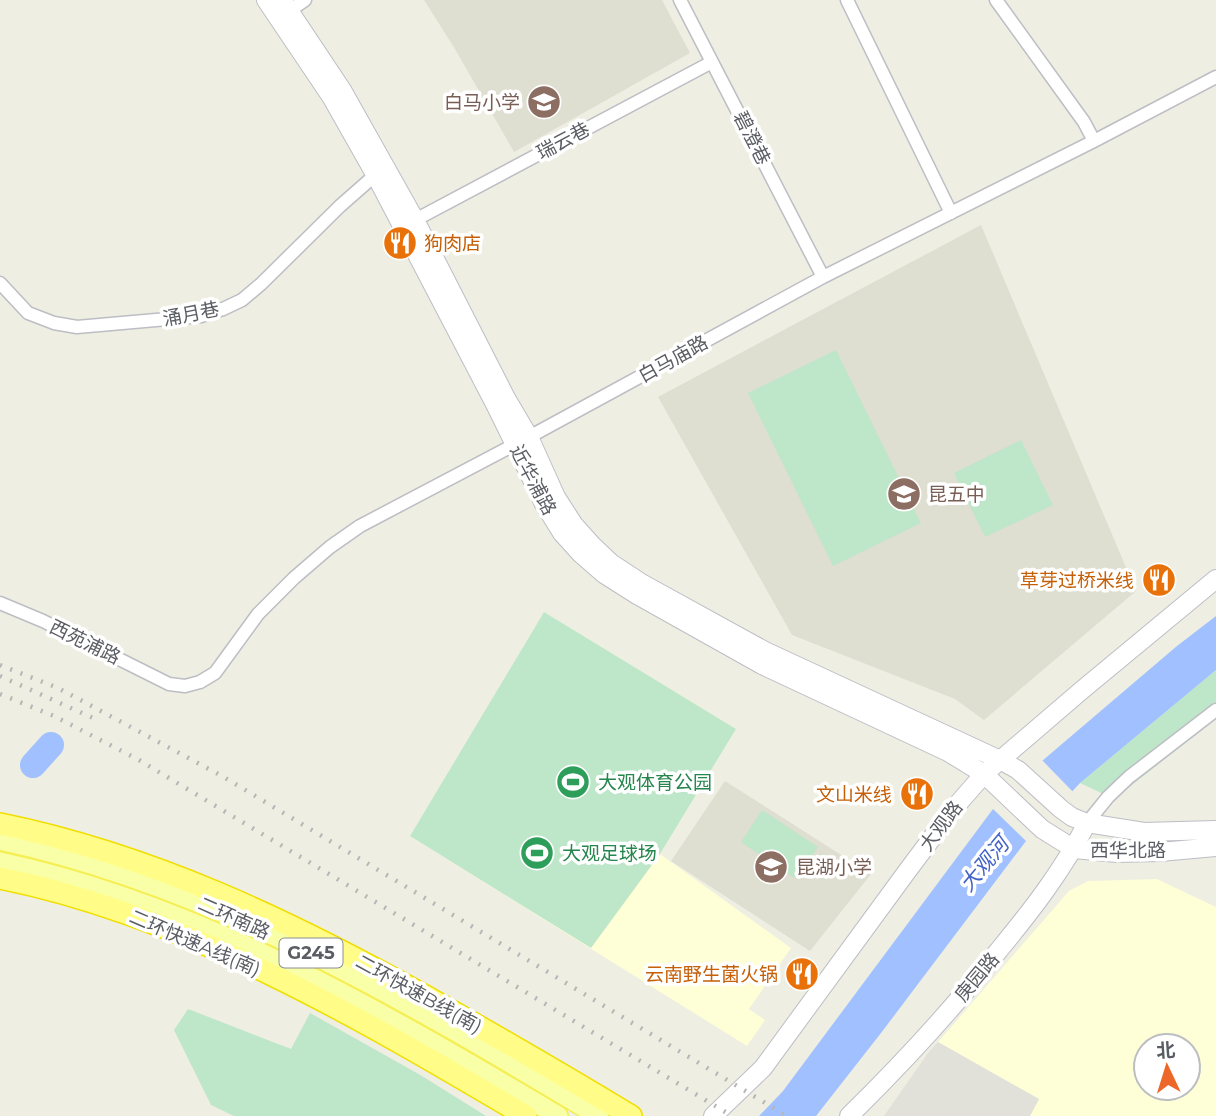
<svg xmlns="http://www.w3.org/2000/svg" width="1216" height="1116" font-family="Montserrat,'Noto Sans SC',sans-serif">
<rect width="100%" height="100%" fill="#eeeee2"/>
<path fill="#feffd7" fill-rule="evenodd" d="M544,612L736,729L660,854L791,948L749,1009L765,1020L747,1046L410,836Z
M1157,879L1216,907V1116H1030L1039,1099L938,1042L1069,891L1088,881ZM1146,1046H1188V1088H1146Z"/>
<path fill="#e1e1da" d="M938,1042L1039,1099L1030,1116H884L928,1053Z"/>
<path fill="#deded1" d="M424,0H662L690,53L514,152L455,49Z
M981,225L1136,591L984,720L955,699L792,635L658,397Z
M725,781L871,874L810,951L671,861Z"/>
<path fill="#bee6c8" d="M836,350L921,523L833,566L748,393Z
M1021,440L1053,505L985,537L954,473Z
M544,612L736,729L660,854L591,948L410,836Z
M1216,670V719L1114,799L1080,783Z
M762,810L818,847L796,879L741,842Z
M188,1009L291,1049L310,1013L422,1076L486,1116H234L211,1105L174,1030Z"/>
<path fill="#a1c0ff" d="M1216,616V670L1080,783L1026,841L881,1033L816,1116H759L783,1091L993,809L1042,761L1177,646Z"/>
<path fill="#eeeee2" d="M1040,758L1075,794L1028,843L990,806Z"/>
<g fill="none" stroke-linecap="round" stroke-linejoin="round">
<path stroke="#a1c0ff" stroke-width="26" d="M33,765L51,745"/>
<g stroke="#bdbec4" stroke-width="15">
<path id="street" d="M680,0L823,277
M847,0L951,213
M996,0L1084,122L1094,141
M289,11L305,0
M415,220L712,62
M0,283L28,313L54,323L77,327L201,316L223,309L242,300L261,284L340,206L381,170
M0,603L43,621L169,684L185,686L200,682L215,673L258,614L294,578L330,547L360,526L529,437L823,277L1094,141L1216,77
M1087,823L1108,797L1129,777L1216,710"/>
</g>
<g stroke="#bdbec6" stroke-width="20">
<path id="secondary" d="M266,0L332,98L375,174L495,404L544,504L562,533L581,554L604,574L637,595L762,665L948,752L984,774L1042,829L1074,849L1117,853L1160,852L1216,847
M282,0L342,90L415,220L506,398L529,437L556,497L574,525L592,545L611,563L643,584L765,651L1000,760L1018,770L1061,809L1072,817L1087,823L1144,832L1216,830
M713,1116L763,1068L908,870L956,806L984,774L1082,690L1216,579
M849,1116C902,1064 953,1009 999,950C1032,910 1063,870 1087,823"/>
</g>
<g stroke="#f5ee55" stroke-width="22">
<path id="primary" d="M0,840C218,887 410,1003 599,1116
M0,862C202,905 382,1012 558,1116"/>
</g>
<g stroke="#f0de00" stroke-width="24">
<path id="highway" d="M0,824C152,855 290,921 425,996C494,1035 563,1075 631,1116
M0,878C186,915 364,1020 526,1116"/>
</g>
<use href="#street" stroke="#fff" stroke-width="12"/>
<use href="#secondary" stroke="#fff" stroke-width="18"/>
<use href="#primary" stroke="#f8ffa6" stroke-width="19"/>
<use href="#highway" stroke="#fffd88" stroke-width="21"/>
<path stroke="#b6b6b7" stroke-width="4.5" stroke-dasharray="2 9" stroke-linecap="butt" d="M0,665L58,688L222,776L787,1116
M0,676L93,718
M0,694L54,716L139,760L732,1116"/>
</g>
<defs>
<g id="school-disc" transform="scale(1.75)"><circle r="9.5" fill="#8d6e63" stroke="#fff"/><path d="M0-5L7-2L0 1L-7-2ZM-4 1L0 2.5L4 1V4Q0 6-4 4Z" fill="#fff"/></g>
<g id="restaurant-disc" transform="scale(1.75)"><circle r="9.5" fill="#e8710a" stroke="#fff"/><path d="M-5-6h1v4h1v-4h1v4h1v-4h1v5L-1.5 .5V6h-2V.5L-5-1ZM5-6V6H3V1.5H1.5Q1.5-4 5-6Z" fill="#fff"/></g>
<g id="stadium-disc" transform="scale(1.75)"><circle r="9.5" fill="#2e9e5b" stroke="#fff"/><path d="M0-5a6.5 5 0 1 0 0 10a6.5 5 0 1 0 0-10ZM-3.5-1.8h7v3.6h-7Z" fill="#fff"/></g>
</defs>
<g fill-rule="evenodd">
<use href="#school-disc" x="544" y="102"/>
<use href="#restaurant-disc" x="400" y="243"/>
<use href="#school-disc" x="904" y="494"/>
<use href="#restaurant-disc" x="1159" y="580"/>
<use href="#stadium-disc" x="573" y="782"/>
<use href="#restaurant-disc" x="917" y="794"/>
<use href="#stadium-disc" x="537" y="853"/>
<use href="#school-disc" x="771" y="867"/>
<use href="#restaurant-disc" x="802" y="974"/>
</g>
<g text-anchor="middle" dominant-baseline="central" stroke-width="7" stroke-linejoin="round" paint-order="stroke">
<rect fill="#fff" stroke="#8c8e92" stroke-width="2" x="279.5" y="938.5" width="63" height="29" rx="5"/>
<g font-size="18" font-weight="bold" fill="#5b5d64">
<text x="311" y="953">G245</text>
</g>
<g font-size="19" fill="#785e54" stroke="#fff" text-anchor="start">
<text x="520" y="102" text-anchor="end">白马小学</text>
<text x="928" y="494">昆五中</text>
<text x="796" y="867">昆湖小学</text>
</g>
<g font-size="19" fill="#5b5d64" stroke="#fff">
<text transform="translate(752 138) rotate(63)">碧澄巷</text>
<text transform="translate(563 141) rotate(-28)">瑞云巷</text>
<text transform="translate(191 314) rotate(-11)">涌月巷</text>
<text transform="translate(673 359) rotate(-29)">白马庙路</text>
<text transform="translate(533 480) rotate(62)">近华浦路</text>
<text transform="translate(85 642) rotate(26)">西苑浦路</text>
<text transform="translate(941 826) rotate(-53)">大观路</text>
<text x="1128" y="850">西华北路</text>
<text transform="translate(234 918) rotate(24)">二环南路</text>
<text transform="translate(195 943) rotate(23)">二环快速A线(南)</text>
<text transform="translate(977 977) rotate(-50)">庚园路</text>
<text transform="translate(419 994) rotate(29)">二环快速B线(南)</text>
</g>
<g font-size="19" fill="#c56008" stroke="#fff" text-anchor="end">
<text x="424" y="243" text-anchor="start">狗肉店</text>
<text x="1134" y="580">草芽过桥米线</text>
<text x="892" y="794">文山米线</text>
<text x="778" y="974">云南野生菌火锅</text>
</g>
<g font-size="19" fill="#27864d" stroke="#fff" text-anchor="start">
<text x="598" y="782">大观体育公园</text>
<text x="562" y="853">大观足球场</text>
</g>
<g font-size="21" font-style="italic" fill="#4162c6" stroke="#fff">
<text transform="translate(984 864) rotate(-50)">大观河</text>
</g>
</g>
<g transform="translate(1167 1067) rotate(356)"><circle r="33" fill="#ffffff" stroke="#bdbec1" stroke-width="2"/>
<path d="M0-5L12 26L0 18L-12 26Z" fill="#ed6729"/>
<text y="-10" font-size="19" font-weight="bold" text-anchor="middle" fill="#5b5d64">北</text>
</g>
</svg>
